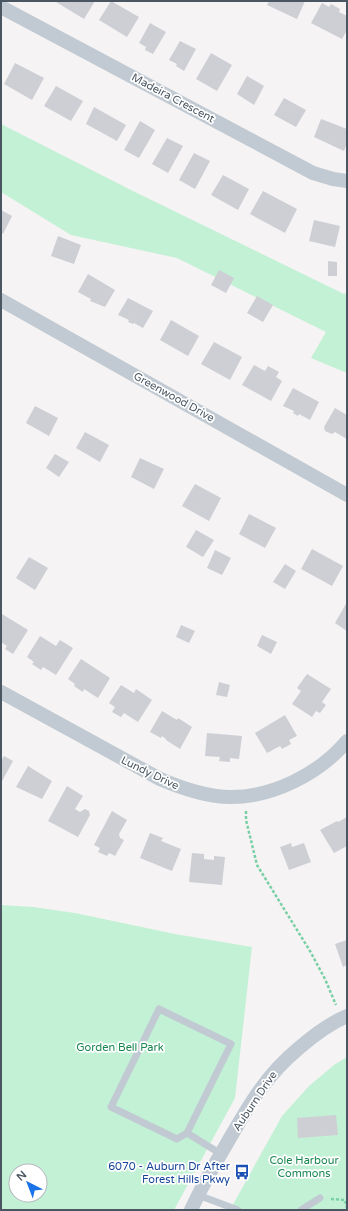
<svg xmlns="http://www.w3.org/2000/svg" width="348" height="1211" font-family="'Varela Round',sans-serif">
<rect width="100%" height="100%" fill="#f5f3f3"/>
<path fill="#c3f1d5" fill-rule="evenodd" d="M1,124L133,191L344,294L347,293V373L311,358L326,332L177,258L71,235L1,192Z
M1,905L33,907L75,913L175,934L252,947L235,1098L174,1210H1ZM16,1171H40V1195H16Z
M347,1057V1210H230L282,1116L309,1086L334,1065Z"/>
<path fill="#cdcfd5" d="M56,1H95L84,19L56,2Z
M111,1L139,17L127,37L99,20Z
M269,1H305L297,19L267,5Z
M322,3L329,7L331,4L340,9L339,12L347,16V30L342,39L311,23Z
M150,23L166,32L153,54L145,50L146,47L139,43Z
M180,41L196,49L184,71L176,66L177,64L169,60Z
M211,53L232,65L217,91L196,79Z
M15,63L44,78L32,100L4,84Z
M247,76L264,86L254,105L237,94Z
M56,86L83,101L71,121L44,106Z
M284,98L306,110L296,127L274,115Z
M94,107L126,125L117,141L86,124Z
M321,119L347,129V143L344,151L314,137Z
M140,121L155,130L139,158L124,150Z
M167,138L183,146L168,173L152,164Z
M194,153L210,161L195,189L179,180Z
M223,175L249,189L238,210L211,195Z
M263,191L297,209L285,233L250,214Z
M1,210L12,216L3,234L1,233Z
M314,220L340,226L335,247L309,241Z
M58,236L81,245L74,264L51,256Z
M328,261L337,262V276H328Z
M219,270L234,278L226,293L211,285Z
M88,274L115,290L105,307L90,301L91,299L78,292Z
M257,296L273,305L263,322L247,313Z
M128,298L153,311L143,328L134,323L133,324L128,322L129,320L118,315Z
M171,320L199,336L188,356L160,340Z
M214,342L242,357L230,380L201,364Z
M254,365L265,371L268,366L279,372L276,377L282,381L271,401L242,385Z
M293,388L319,402L310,420L299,414L298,416L293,413L294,411L283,406Z
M35,406L58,418L49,436L26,423Z
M335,408L347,415V439L335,432L332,434L325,431L324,427Z
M85,432L109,445L100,462L76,448Z
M55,454L69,462L59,477L46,468Z
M140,458L164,469L154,489L131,477Z
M195,484L221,498L209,521L182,506Z
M249,514L276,528L265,548L239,534Z
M196,530L214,540L203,557L186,547Z
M312,549L343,566L332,586L301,569Z
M215,550L231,558L222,575L207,568Z
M29,557L48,568L35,590L16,578Z
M285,564L296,571L285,589L273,582Z
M347,602V631L335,623Z
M1,614H2L28,630L13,654L5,649L7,646L1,642Z
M181,625L195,631L189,643L176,637Z
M262,635L277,642L271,654L257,646Z
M40,636L56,646L60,640L73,648L56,675L43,667L41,670L32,664L34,662L27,657Z
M81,659L110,678L98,698L84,689L83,692L74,686L75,684L68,679Z
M307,674L331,689L322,702L326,705L320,713L316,711L312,717L292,704L301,691L297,688Z
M219,682L230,685L227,697L216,695Z
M121,685L134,693L136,689L152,700L138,722L124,713L121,717L112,712L115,707L109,703Z
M162,711L177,720L178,718L192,727L180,749L166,740V739L162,736L161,738L150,732Z
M285,715L297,736L289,740L291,744L282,749L280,746L267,753L255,733Z
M207,733L242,736L239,759L230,758V762L219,761L220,757L205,756Z
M4,756L13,761L1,783V758L2,759Z
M28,766L52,781L42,799L16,787Z
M67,786L83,796L75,809L80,812L85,809L89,811L90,815L78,837L48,821Z
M112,811L127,820L119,834L120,838L124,840L115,856L109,853L107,856L98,852L100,848L94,845Z
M347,817V846L334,853L320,830L337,821L338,822Z
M150,833L163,838L161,841L181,849L172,871L140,858Z
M291,843L292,847L304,843L311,862L289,870L280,847Z
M192,853L204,854V859L214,860V856L225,857L222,885L189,882Z
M347,940V965L343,967L335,944Z
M336,1115L338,1135L298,1138L297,1118Z"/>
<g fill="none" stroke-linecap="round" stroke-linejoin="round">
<path stroke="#7ad0a6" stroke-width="2.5" stroke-dasharray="3 2" stroke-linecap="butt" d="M246,811V820L257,865L310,951L325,979L336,1005
M331,1199L345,1200L347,1208"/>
<path stroke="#c1cad2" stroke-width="7" d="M187,1133L177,1139L111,1107L159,1009L231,1044L187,1133L221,1154
M198,1195L238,1210
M301,1210L320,1198"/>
<path stroke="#c1cad2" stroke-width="14" d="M1,7L313,173L333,179L347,181
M1,300L347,495
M1,692L160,779C181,788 204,796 228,797C272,798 319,774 347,741
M191,1210C201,1188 213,1167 226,1145C248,1107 264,1077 299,1048C314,1035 328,1024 347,1016"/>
</g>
<defs>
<g id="bus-bare" transform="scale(1.2)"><path d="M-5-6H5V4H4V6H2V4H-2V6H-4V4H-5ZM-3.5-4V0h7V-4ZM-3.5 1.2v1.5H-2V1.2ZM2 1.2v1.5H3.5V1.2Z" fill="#1a4fb4" stroke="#fff" stroke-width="2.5" paint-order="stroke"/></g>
</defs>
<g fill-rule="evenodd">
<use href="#bus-bare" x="242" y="1172"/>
</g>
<g text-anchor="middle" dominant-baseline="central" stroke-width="3.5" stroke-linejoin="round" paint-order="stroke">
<g font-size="11" fill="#4a5661" stroke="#fff">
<text transform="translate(173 98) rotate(28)">Madeira Crescent</text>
<text transform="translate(174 397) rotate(29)">Greenwood Drive</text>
<text transform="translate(150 773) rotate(26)">Lundy Drive</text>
<text transform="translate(255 1101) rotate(-56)">Auburn Drive</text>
</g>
<g font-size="11" fill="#17864f" stroke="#fff">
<text x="120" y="1047">Gorden Bell Park</text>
<text x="304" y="1160">Cole Harbour<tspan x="304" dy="13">Commons</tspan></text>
</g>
<g font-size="11" fill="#164399" stroke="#fff" text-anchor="end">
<text x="230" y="1166">6070 - Auburn Dr After<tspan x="230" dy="13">Forest Hills Pkwy</tspan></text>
</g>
</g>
<rect width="348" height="1211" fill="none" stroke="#4a5661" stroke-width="4"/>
<g transform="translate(28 1183) rotate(318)"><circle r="19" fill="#ffffff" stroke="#b7bbc0"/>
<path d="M0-3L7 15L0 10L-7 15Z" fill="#1a73e8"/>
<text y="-6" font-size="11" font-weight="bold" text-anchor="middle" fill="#4a5661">N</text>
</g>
</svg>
